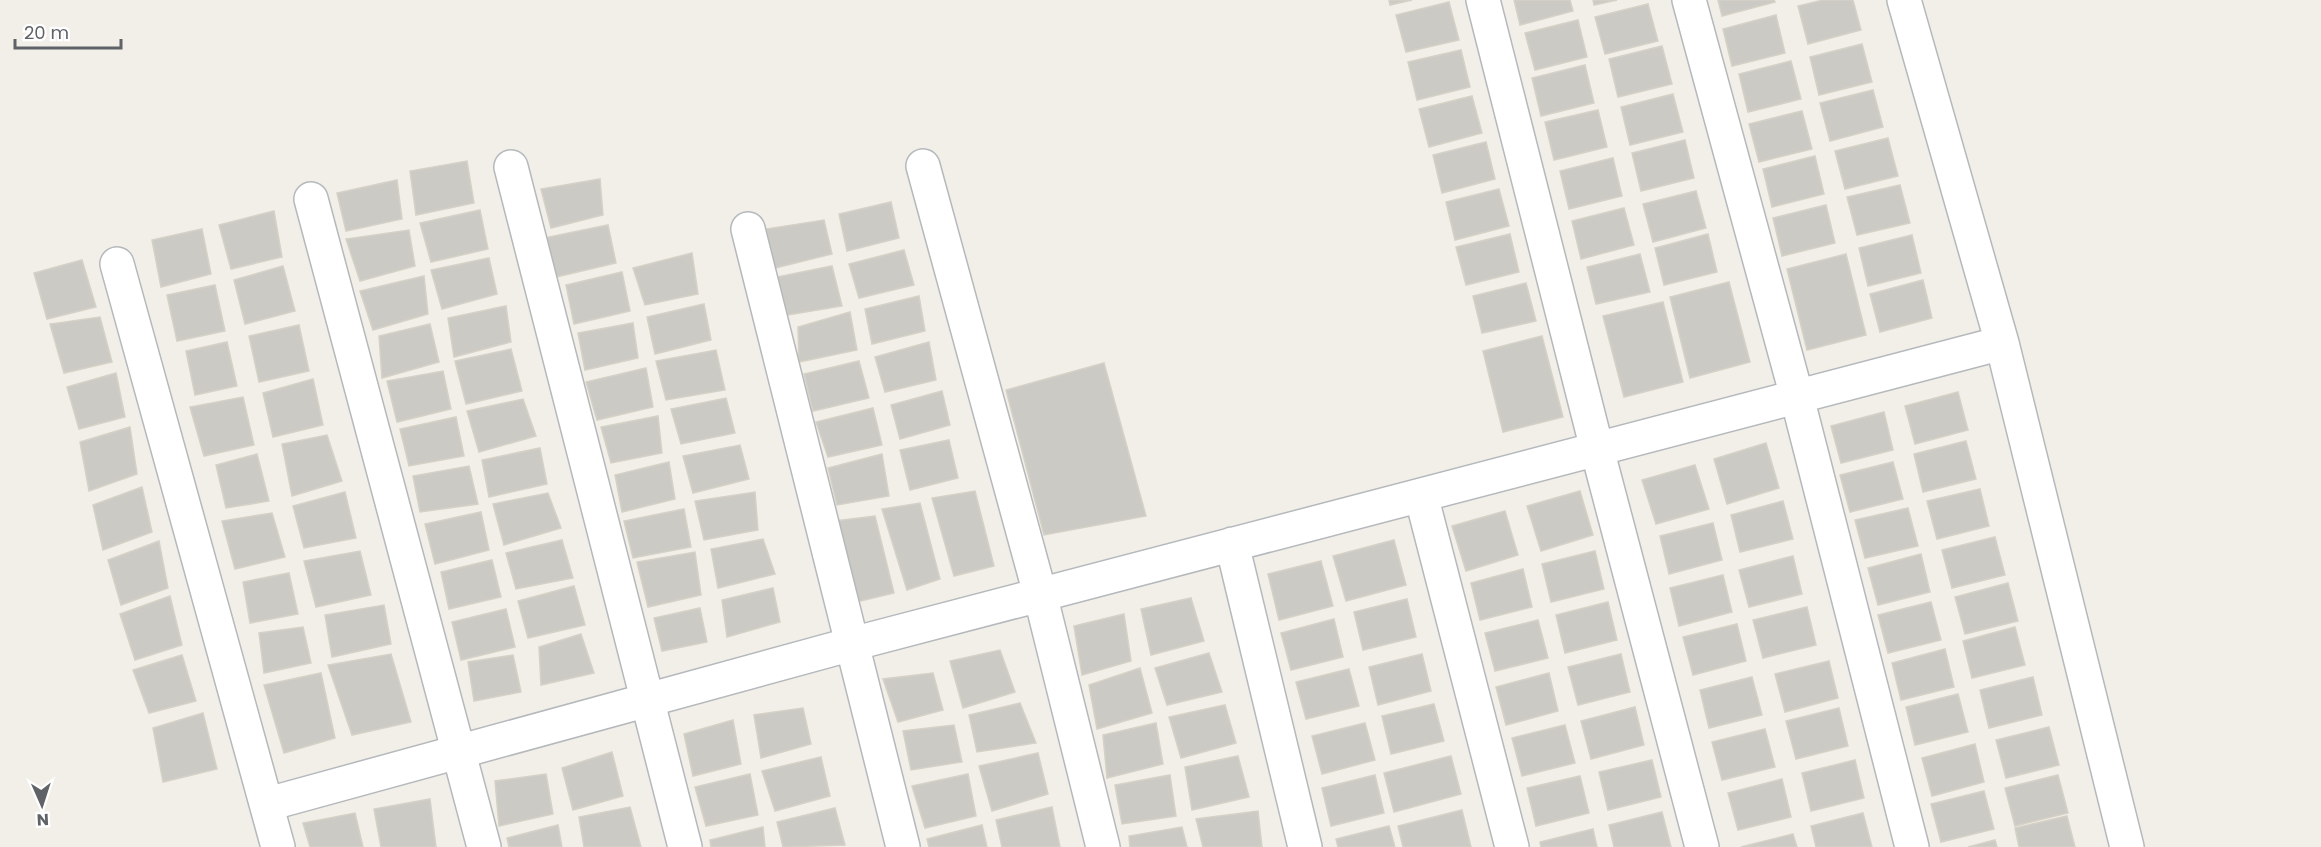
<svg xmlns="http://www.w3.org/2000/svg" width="2321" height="847" font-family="Poppins,sans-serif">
<rect width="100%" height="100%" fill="#f1efe8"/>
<path fill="#cccac5" stroke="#d6d1c6" stroke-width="1.5" d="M1389,0H1412L1390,5Z
M1514,0H1570L1573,11L1520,25Z
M1593,0H1617L1594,5Z
M1718,0H1774L1775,2L1722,16Z
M1823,0H1853L1861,30L1808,44L1798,6Z
M1449,2L1459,40L1406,52L1396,15Z
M1648,4L1658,41L1605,54L1595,17Z
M1776,15L1785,53L1732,66L1723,29Z
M1578,20L1587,57L1535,70L1525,33Z
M1862,44L1872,82L1819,95L1810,57Z
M1662,46L1672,84L1618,97L1609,59Z
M1461,50L1470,87L1417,100L1408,62Z
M1791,61L1801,99L1748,112L1739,74Z
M1585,65L1594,103L1541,116L1532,78Z
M1873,90L1883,127L1830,141L1820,103Z
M1673,94L1683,132L1630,145L1621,107Z
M1472,96L1482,133L1429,147L1419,109Z
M1598,110L1607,147L1554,160L1545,122Z
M1802,111L1812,149L1759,162L1749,124Z
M1888,138L1898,176L1845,189L1835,151Z
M1685,140L1694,178L1641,191L1632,153Z
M1486,142L1495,179L1442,193L1433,155Z
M1815,156L1824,194L1772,207L1763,169Z
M1613,158L1622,196L1569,209L1560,171Z
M467,161L474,203L416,215L410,171Z
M600,179L603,215L551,228L541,189Z
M397,180L402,219L346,231L337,193Z
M1900,185L1910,223L1857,235L1847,197Z
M1499,189L1509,226L1455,240L1446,202Z
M1696,191L1706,228L1653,242L1643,204Z
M891,202L899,238L847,251L839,214Z
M1826,205L1835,243L1782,256L1773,218Z
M1624,208L1634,245L1581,259L1572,221Z
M480,210L488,249L431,262L420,223Z
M274,211L282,257L231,269L219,225Z
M824,220L832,254L775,268L766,229Z
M608,225L616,263L556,277L544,238Z
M202,229L211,274L161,287L152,240Z
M409,230L415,266L360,281L346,239Z
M1510,234L1519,272L1466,285L1456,247Z
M1708,234L1717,272L1664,285L1655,248Z
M1912,235L1921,273L1868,286L1859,248Z
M904,250L914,285L859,298L849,264Z
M692,253L698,294L645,305L633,268Z
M1640,254L1650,292L1596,304L1587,267Z
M1846,254L1866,335L1807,350L1787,269Z
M489,258L497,294L442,309L431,270Z
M82,260L96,307L47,319L34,273Z
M283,266L295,311L245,324L234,280Z
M832,266L842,306L788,315L777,277Z
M622,272L630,311L574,324L566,285Z
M424,276L428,314L373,330L360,291Z
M1923,280L1932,318L1880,332L1870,294Z
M1729,282L1750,362L1690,378L1670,297Z
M1526,283L1536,321L1482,333L1473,296Z
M215,285L225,331L177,341L167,295Z
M919,296L925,331L872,344L865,309Z
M1663,302L1683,382L1624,397L1603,316Z
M704,304L711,340L655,354L647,317Z
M506,306L511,342L454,357L448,318Z
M850,312L857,350L799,362L798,327Z
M100,317L112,362L64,373L50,324Z
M633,323L638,358L585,370L578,333Z
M430,324L439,362L382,378L379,336Z
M299,325L309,371L259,382L249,336Z
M1542,336L1563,417L1503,432L1483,351Z
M227,342L237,386L195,395L186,351Z
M929,342L936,380L885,392L875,357Z
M511,349L522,391L466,404L455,361Z
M716,350L725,390L666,400L656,361Z
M859,361L869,398L813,411L804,374Z
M1104,363L1146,516L1044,535L1006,390Z
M646,368L653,407L597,420L586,382Z
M443,371L451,409L397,422L387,381Z
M116,373L125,417L79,429L67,387Z
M313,379L323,425L273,437L263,393Z
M942,391L950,425L900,439L891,405Z
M1958,392L1968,430L1915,444L1905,406Z
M243,397L254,445L204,456L190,407Z
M726,398L735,433L681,444L671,409Z
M523,399L536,436L479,452L467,411Z
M873,408L882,445L828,457L816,422Z
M1884,412L1893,450L1841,463L1831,426Z
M658,416L662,453L611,463L601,427Z
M456,417L464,456L409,466L400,429Z
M130,427L137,474L89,491L80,442Z
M327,435L342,481L292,496L282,444Z
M949,440L958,478L910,490L900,450Z
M1966,441L1976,479L1923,492L1914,454Z
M1766,443L1779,488L1727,504L1714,459Z
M740,445L749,479L693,493L683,456Z
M540,448L547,484L489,497L482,460Z
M257,454L269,501L226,508L216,465Z
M882,454L889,496L837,505L828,468Z
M669,462L675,499L622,512L615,475Z
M1893,462L1903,499L1850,512L1840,475Z
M1695,465L1709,509L1656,524L1642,480Z
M469,466L478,504L420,512L413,476Z
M142,487L152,532L103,550L93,505Z
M1980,489L1989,526L1937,539L1927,501Z
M975,491L994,566L954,576L932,498Z
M1580,491L1593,535L1541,551L1527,506Z
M345,492L356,538L304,548L293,506Z
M755,492L758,530L704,540L695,501Z
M548,493L561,528L504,545L493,504Z
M1783,501L1793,539L1740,552L1731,515Z
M920,503L940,579L907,590L882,509Z
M1908,508L1918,546L1865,558L1855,520Z
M684,509L691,547L633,558L624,521Z
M1505,511L1518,555L1466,571L1452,526Z
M481,512L489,550L435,564L425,524Z
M272,513L285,557L235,569L222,521Z
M875,516L894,593L856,602L835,521Z
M1713,523L1722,560L1669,574L1660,536Z
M1995,537L2005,575L1952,588L1942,550Z
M763,539L775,574L718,588L711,549Z
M562,540L573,578L516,589L506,553Z
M1394,540L1406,585L1346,601L1333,556Z
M159,541L168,588L121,605L108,560Z
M360,551L371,595L316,607L304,561Z
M1595,551L1604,589L1551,602L1542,564Z
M695,552L701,595L648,607L637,562Z
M1921,554L1930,592L1878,605L1868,568Z
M1793,556L1802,594L1749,607L1739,570Z
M492,560L501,597L449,609L441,572Z
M1321,561L1333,606L1279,620L1268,574Z
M1523,569L1532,607L1480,620L1471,583Z
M289,573L298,614L250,623L243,582Z
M1723,575L1732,612L1679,626L1670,588Z
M2008,583L2018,621L1965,634L1955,597Z
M574,586L585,625L528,638L518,601Z
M773,588L780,622L727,637L722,600Z
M170,596L182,645L135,660L120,614Z
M1191,598L1204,641L1151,655L1141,609Z
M1407,599L1416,637L1363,650L1354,612Z
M1608,602L1617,640L1565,653L1556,615Z
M1931,602L1941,640L1888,653L1878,615Z
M384,605L391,644L332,657L325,615Z
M1807,607L1816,645L1763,658L1753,620Z
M700,608L707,642L662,651L654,618Z
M506,609L515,647L461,660L452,622Z
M1124,614L1131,661L1082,675L1074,626Z
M1334,619L1343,657L1291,670L1281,633Z
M1538,620L1548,658L1495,671L1485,633Z
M1737,624L1746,661L1693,675L1683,637Z
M303,627L311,663L264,673L259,633Z
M2015,627L2025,665L1972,678L1963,641Z
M581,634L594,673L541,685L539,647Z
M1945,649L1954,687L1901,700L1892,663Z
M1000,650L1015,692L963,708L950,661Z
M1209,653L1222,692L1167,705L1155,668Z
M391,654L411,722L352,735L328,665Z
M1422,654L1431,691L1378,705L1369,667Z
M1621,654L1630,692L1578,705L1568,667Z
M182,655L196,701L149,713L133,670Z
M513,655L521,692L474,701L468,662Z
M1829,661L1838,698L1785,712L1775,674Z
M1140,668L1152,713L1097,729L1089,685Z
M1349,669L1359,706L1306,719L1296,682Z
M321,673L335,738L284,753L264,685Z
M933,673L943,710L898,722L883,679Z
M1549,673L1558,711L1506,725L1496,687Z
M1752,677L1762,715L1709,728L1700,690Z
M2033,677L2042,715L1989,728L1980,690Z
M1958,694L1968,732L1915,745L1906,707Z
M1020,703L1036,743L977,752L969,715Z
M1434,704L1444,741L1391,754L1382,716Z
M1225,705L1236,743L1181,758L1169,717Z
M1635,707L1644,745L1591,759L1581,721Z
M803,708L811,744L761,758L754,715Z
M1839,708L1848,746L1796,759L1786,721Z
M203,713L217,769L163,782L153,728Z
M733,720L741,764L693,776L684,734Z
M1156,723L1163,764L1107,778L1103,735Z
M1365,723L1375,760L1322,774L1312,736Z
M954,725L962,762L911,770L903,731Z
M1565,725L1575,763L1522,776L1512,738Z
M2049,727L2059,765L2006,778L1996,740Z
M1765,729L1775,767L1722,780L1712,742Z
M1975,744L1984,782L1932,796L1922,758Z
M612,752L623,796L573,810L562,768Z
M1038,753L1048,794L992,811L979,766Z
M1238,756L1249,797L1192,810L1185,767Z
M1451,756L1461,794L1394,812L1384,773Z
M821,757L830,796L775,811L762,771Z
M1652,760L1661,797L1608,810L1599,772Z
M1855,760L1864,798L1811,811L1802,773Z
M546,774L553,814L499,826L495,781Z
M750,774L758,815L706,826L695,787Z
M968,774L976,816L925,828L912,786Z
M1170,775L1176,816L1122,824L1115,785Z
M1375,775L1384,813L1331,826L1322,788Z
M2058,775L2068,813L2015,826L2005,788Z
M1580,776L1589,813L1536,826L1527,788Z
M1782,779L1791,817L1738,830L1728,793Z
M1984,791L1994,829L1941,842L1931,804Z
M430,799L436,847H381L374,809Z
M630,807L641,847H584L579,817Z
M1052,807L1060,847H1002L996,820Z
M835,808L845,845L783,847L777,822Z
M1462,810L1471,847H1403L1398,826Z
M1258,811L1262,847H1203L1196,819Z
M1662,812L1671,847H1614L1609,825Z
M355,813L363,847H310L303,823Z
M1863,813L1872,847H1816L1811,826Z
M2067,816L2075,847H2019L2015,828Z
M558,825L562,847H509L507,838Z
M982,825L987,847H929L927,839Z
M1389,826L1395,847H1338L1336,839Z
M763,827L765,847H711L710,840Z
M1182,827L1187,847H1130L1129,836Z
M1593,829L1597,847H1541L1540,842Z
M1793,834L1797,847H1741Z
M1995,840L1997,847H1968Z"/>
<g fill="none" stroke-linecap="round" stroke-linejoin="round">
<g stroke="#b5b8bc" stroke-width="36">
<path id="minor" d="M1483,0L1597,449L1702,847
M1689,0L1797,397L1912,847
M1904,0L2002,343L2127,847
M923,166L1040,594L1103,847
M511,167L685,847
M311,199L484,847
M748,229L903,847
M117,264L278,847
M1421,495L1512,847
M1232,544L1305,847
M268,804L852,644L2002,343"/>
</g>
<use href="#minor" stroke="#fff" stroke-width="33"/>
</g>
<g transform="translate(42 805) rotate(177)" stroke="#ffffff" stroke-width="4.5" paint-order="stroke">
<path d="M0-4.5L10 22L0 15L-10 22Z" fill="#5f6368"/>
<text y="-9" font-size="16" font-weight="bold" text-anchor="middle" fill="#5f6368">N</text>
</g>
<path d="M15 39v9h106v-9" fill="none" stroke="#5f6368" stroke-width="3"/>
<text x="24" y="39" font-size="18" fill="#5f6368" stroke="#ffffff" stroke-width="4.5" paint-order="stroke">20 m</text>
</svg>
